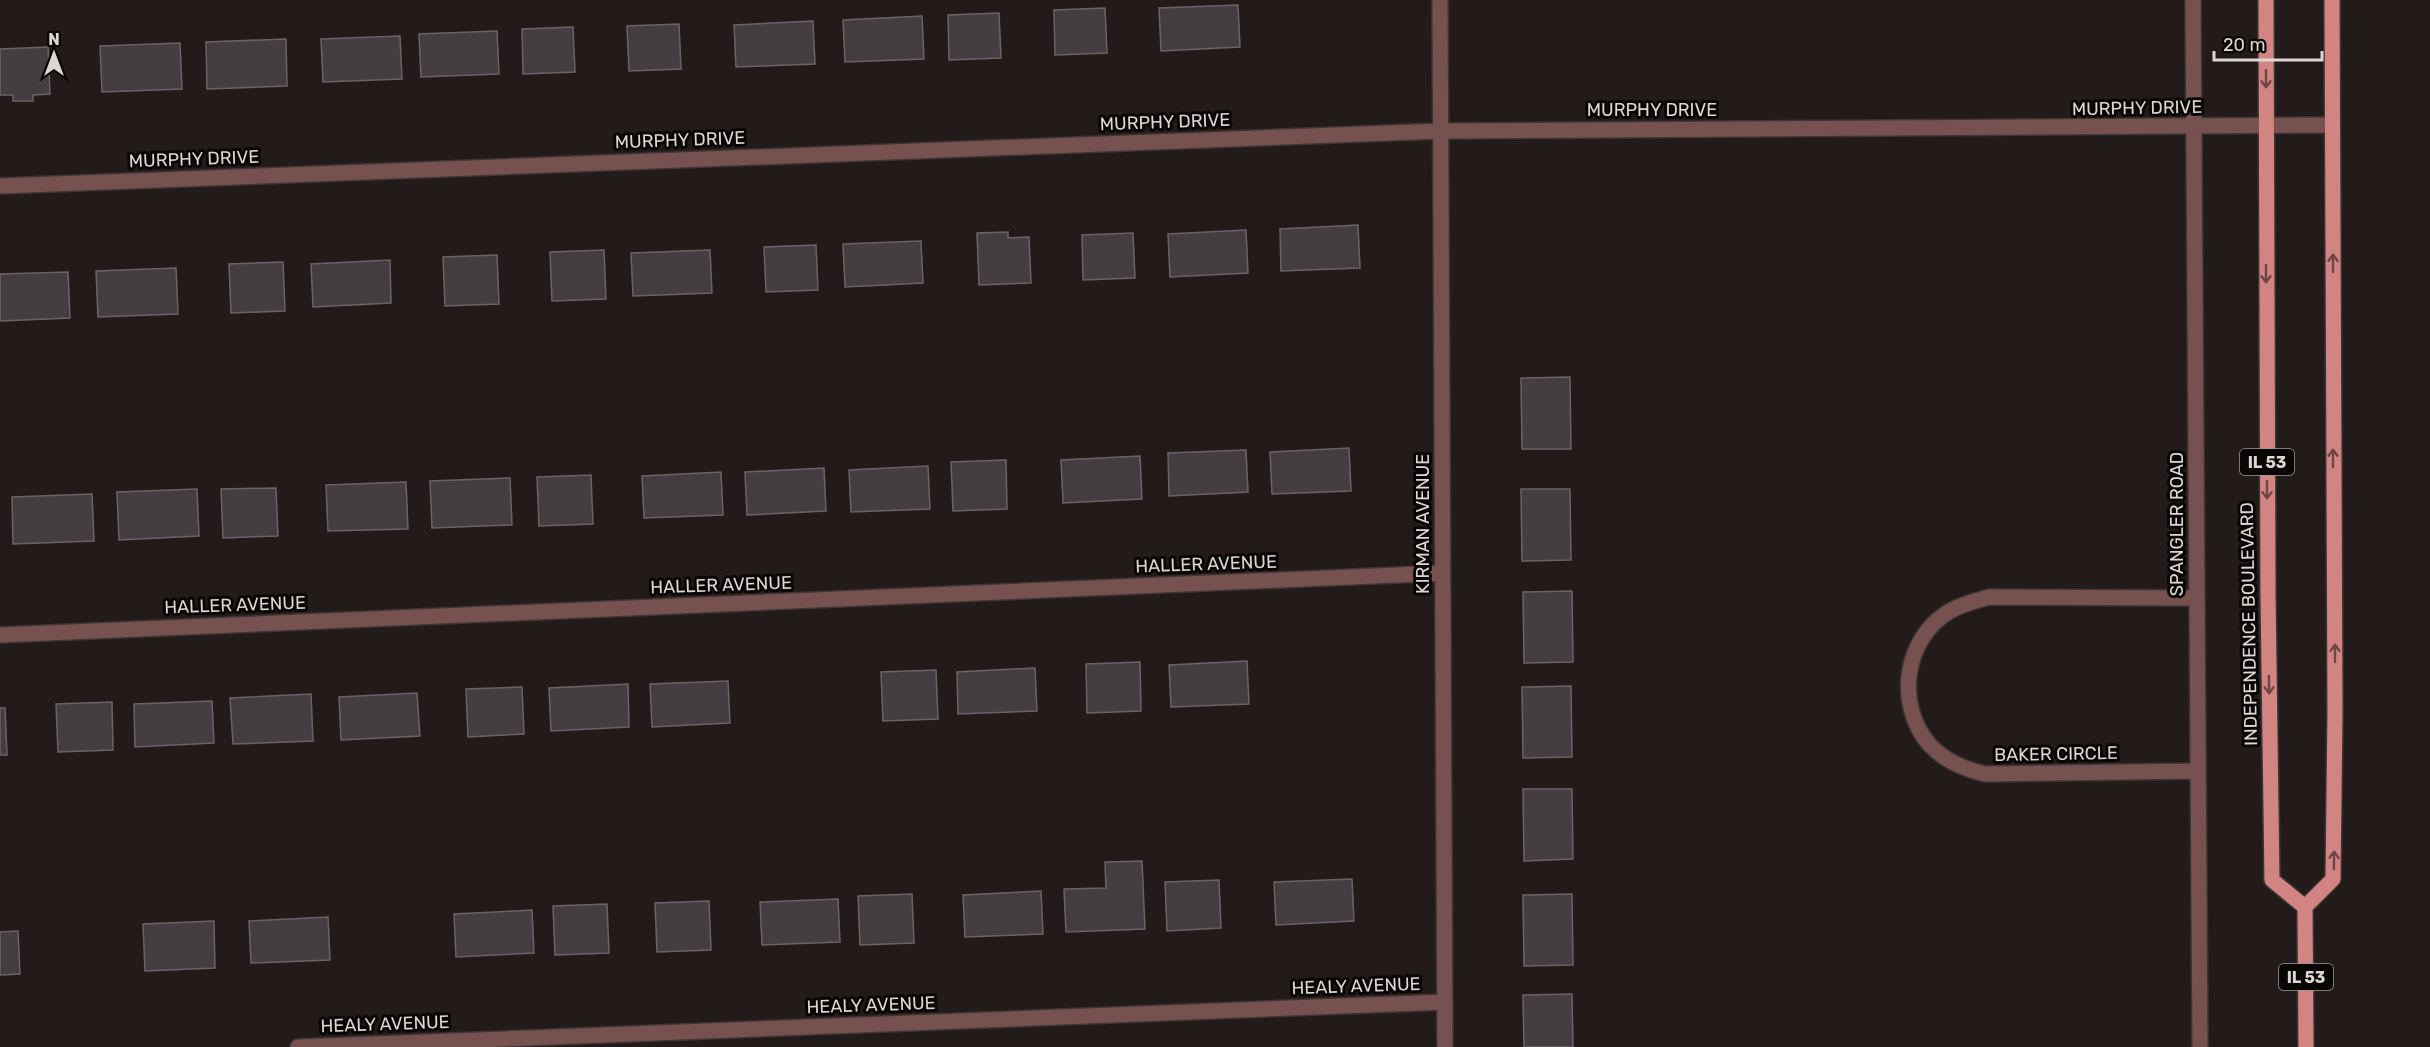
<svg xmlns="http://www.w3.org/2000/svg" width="2430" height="1047" font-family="Rubik,sans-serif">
<rect width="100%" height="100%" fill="#221b19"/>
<path fill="#443e42" stroke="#6a6469" stroke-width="1.5" d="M1238,5L1240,47L1161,51L1159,8Z
M1105,8L1107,53L1055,55L1054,10Z
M999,13L1001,58L949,60L948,15Z
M922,16L924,59L845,62L843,20Z
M813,21L815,64L736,67L734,25Z
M679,24L681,69L629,71L627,26Z
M573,27L575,72L523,74L522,29Z
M497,31L499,74L421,77L419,34Z
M400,36L402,79L323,82L321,39Z
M286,39L287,86L207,89L206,42Z
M180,43L182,89L102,92L100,46Z
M48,47L50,94L33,95V101H13V95H0V49Z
M1358,225L1360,268L1281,271L1280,229Z
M1246,230L1248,273L1170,277L1168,234Z
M1008,232V238L1029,237L1031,283L979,285L977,233Z
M1133,233L1135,278L1083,280L1082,235Z
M921,241L923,283L845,287L843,244Z
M816,245L818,290L766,292L764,247Z
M604,250L606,299L552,301L550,252Z
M710,250L712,293L633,296L631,253Z
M497,255L499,304L445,306L443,257Z
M390,260L391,303L313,307L311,264Z
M283,262L285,311L231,313L229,264Z
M176,268L178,314L98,317L96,271Z
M68,272L70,318L0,321V274Z
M1570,377L1571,449H1522L1521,378Z
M1349,448L1351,491L1272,494L1270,452Z
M1246,450L1248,492L1169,496L1168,453Z
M1140,456L1142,499L1063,503L1061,460Z
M1006,460L1007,509L953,511L951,462Z
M928,466L930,509L851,512L849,470Z
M824,468L826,511L747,515L745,472Z
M721,472L723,515L644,518L642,476Z
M591,475L593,524L539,526L537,477Z
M510,478L512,525L432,528L430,481Z
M406,482L408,529L328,531L326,485Z
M276,488L278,536L223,538L221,489Z
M197,489L199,536L119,540L117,492Z
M1521,489H1570L1571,560L1522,561Z
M92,494L94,541L13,544L12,497Z
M1572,591L1573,662L1524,663L1523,592Z
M1247,661L1249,704L1171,707L1169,665Z
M1140,662L1141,711L1087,713L1086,664Z
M1035,668L1037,711L958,714L957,672Z
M936,670L938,719L883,721L881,672Z
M728,681L730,723L652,727L650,684Z
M628,684L629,727L551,731L549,688Z
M1571,686L1572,757L1523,758L1522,687Z
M522,687L524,734L468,737L466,689Z
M417,693L420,736L341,740L339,697Z
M311,694L313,741L233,744L230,698Z
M212,701L214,743L135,747L134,704Z
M112,702L113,750L58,752L56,704Z
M0,708H5L7,755H0Z
M1523,789H1572L1573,859L1524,861Z
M1142,861L1145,929L1066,932L1064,889L1106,888L1105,862Z
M1352,879L1354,921L1276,925L1274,882Z
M1219,880L1221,928L1167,931L1165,882Z
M1041,891L1043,934L965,937L963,895Z
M912,894L914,943L860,945L858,896Z
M1572,894L1573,965L1524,966L1523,895Z
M838,899L840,942L762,945L760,902Z
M709,901L711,950L657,952L655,903Z
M607,904L609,953L555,955L553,906Z
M532,910L534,953L456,957L454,914Z
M328,917L330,960L251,963L249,921Z
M214,921L215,968L145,971L143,924Z
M18,931L20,974L0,975V932Z
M1572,994L1573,1047H1524L1523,995Z"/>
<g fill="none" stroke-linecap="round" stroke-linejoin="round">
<g stroke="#3c3533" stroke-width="18">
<path id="minor" d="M1440,0L1445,1047
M2193,0L2200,1047
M0,186L1440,131L2332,125
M2197,598L1989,597C1975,601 1962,604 1950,611C1904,638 1895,704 1929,744C1944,761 1964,769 1985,774L2198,771
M0,635L1443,573
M298,1047L1445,1002"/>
</g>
<g stroke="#3c3533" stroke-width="18">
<path id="major" d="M2266,0L2268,595L2272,880L2305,907
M2306,1047L2305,907L2333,879L2335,712L2332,0"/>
</g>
<use href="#minor" stroke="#775150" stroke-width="15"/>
<use href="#major" stroke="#d28483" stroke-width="15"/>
</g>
<defs><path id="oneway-shaft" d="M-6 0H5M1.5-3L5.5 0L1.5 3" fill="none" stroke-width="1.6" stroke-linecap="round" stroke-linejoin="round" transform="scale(1.5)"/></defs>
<g stroke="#6e4644">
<use href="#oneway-shaft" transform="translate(2266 79) rotate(90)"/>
<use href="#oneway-shaft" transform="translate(2333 263) rotate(-90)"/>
<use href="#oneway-shaft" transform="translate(2266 274) rotate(90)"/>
<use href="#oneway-shaft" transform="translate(2333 458) rotate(-90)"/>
<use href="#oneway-shaft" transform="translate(2267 490) rotate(90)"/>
<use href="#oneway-shaft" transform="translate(2335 653) rotate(-90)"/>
<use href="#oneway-shaft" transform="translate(2269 685) rotate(89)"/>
<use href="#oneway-shaft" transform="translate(2334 860) rotate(-89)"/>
</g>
<g text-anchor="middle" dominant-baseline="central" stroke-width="6" stroke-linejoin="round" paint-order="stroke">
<g fill="#090706" stroke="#9d9997" stroke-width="1.5">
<rect x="2240" y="449" width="54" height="26" rx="4.5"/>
<rect x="2279" y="964" width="54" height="26" rx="4.5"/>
</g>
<g font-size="16" font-weight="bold" fill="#dcd7d5">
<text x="2267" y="462">IL 53</text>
<text x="2306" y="977">IL 53</text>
</g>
<g font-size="18" fill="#dcd7d5" stroke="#090706">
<text transform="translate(2137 108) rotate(-1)">MURPHY DRIVE</text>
<text x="1652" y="110">MURPHY DRIVE</text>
<text transform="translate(1165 122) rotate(-2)">MURPHY DRIVE</text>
<text transform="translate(680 140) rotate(-2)">MURPHY DRIVE</text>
<text transform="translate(194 159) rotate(-2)">MURPHY DRIVE</text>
<text transform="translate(1423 524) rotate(-90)">KIRMAN AVENUE</text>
<text transform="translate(2177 524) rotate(-90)">SPANGLER ROAD</text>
<text transform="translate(1206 564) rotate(-2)">HALLER AVENUE</text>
<text transform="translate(721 585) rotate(-2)">HALLER AVENUE</text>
<text transform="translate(235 605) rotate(-2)">HALLER AVENUE</text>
<text transform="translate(2249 624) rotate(-91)">INDEPENDENCE BOULEVARD</text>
<text transform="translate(2056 754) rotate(-1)">BAKER CIRCLE</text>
<text transform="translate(1356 986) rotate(-2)">HEALY AVENUE</text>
<text transform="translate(871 1005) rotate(-2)">HEALY AVENUE</text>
<text transform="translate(385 1024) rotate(-2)">HEALY AVENUE</text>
</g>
</g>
<g transform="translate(54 54)" stroke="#090706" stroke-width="4.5" paint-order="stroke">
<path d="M0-4.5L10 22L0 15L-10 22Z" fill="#dcd7d5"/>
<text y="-9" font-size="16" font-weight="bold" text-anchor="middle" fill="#dcd7d5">N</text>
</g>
<path d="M2214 51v9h108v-9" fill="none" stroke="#dcd7d5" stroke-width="3"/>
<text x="2223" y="51" font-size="18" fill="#dcd7d5" stroke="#090706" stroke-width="4.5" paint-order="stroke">20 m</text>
</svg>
